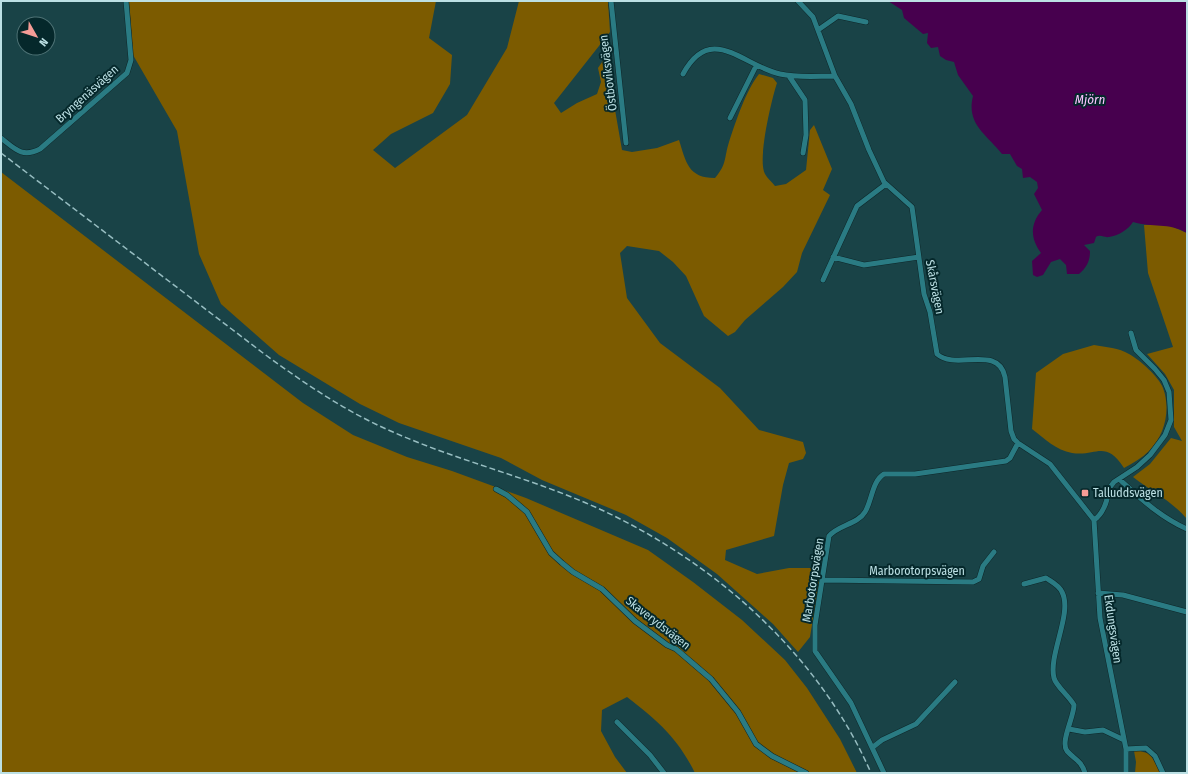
<svg xmlns="http://www.w3.org/2000/svg" width="1188" height="774" font-family="'Fira Sans Condensed',sans-serif">
<rect width="100%" height="100%" fill="#194347"/>
<path fill="#7c5b00" d="M129,1H436L429,38L452,55L450,84L433,113L391,134L373,150L395,168L467,115L507,48L519,1H608L610,32L554,103L561,113L577,103L597,94L601,82L598,68L609,52L614,104L622,150L632,152L657,148L679,140C686,162 688,178 715,178C727,164 724,158 729,142C736,121 746,90 759,74L773,78L777,83C772,98 757,160 765,174C767,178 772,182 775,186L786,184L806,170L810,130L814,125L832,169L823,190L830,195L802,253L797,272L783,287L745,320L735,332L728,336L704,316L686,276L673,262L659,251L627,246L620,253L627,298L660,343L720,388L759,430L803,442L806,453L803,459L789,463L783,485L774,536L726,550L725,560L757,574L789,568H815L820,576L810,637L798,652L773,624L717,574L667,538L626,515L542,480L501,458L399,423L360,404L279,355L221,304L199,254L177,131L133,55Z
M1,172L303,403L353,435L407,457L452,471L526,498L648,550L693,582L742,620L785,660L807,688L840,739L857,773H695C677,737 658,721 627,697L602,710L601,731L615,757L627,773H1Z
M1163,224L1171,226L1187,233V519C1172,501 1151,491 1133,477L1150,464L1171,438L1182,441L1174,427V390L1165,374L1147,354L1173,347L1148,273L1144,225Z
M1094,345C1106,347 1119,348 1129,354C1140,360 1159,377 1163,388C1171,409 1165,435 1149,451C1142,458 1133,463 1124,468C1105,439 1096,457 1072,453C1056,450 1045,439 1032,429L1036,373L1063,354Z
M1137,750L1150,754L1161,773H1135L1136,762L1134,751Z"/>
<path fill="#47004e" d="M888,1H1187V233C1168,222 1153,228 1133,222C1129,229 1118,236 1109,237C1104,238 1101,234 1096,237L1094,243L1084,245L1090,251C1090,261 1087,267 1079,274H1067L1066,265L1060,259L1051,262L1043,275L1037,277L1033,275L1032,261L1041,253C1030,238 1030,224 1042,210L1034,194L1038,188L1037,182L1030,177L1023,178L1022,169L1017,166L1010,154H1002C986,134 966,124 973,96L958,75L954,62L946,60L940,56L938,47L931,48L927,43L928,33L923,34L904,18L902,10Z"/>
<g fill="none" stroke-linecap="round" stroke-linejoin="round">
<g stroke="#0e2729" stroke-width="6">
<path id="minor" d="M611,1L626,143
M798,1L813,17L835,76L851,104L869,150L884,182L912,207L924,294L930,312L937,354C956,371 998,344 1005,377L1011,431L1014,439L1018,443L1050,464L1094,520L1100,618L1126,749V773
M818,30L838,16L866,22
M683,74C711,22 743,66 780,74C798,78 817,76 835,76
M789,76L805,100L806,135L803,153
M730,118L756,66
M1,138C15,149 22,158 40,149L127,73L131,60L126,1
M833,257L864,265L919,257
M823,280L857,206L886,184
M1119,479C1140,498 1160,517 1187,529
M496,489L507,495L527,512L551,553L562,563L573,572L602,589L635,621L667,645L676,649L711,679L738,712L756,744L772,756L806,773
M1094,520C1102,515 1109,500 1107,491L1114,482L1137,467L1150,455L1165,435L1171,420L1169,392L1164,380L1155,369L1136,350L1131,333
M823,580L973,582L979,579L983,566L994,552
M1024,584L1046,578C1052,582 1059,585 1062,592C1073,613 1048,655 1054,678C1056,686 1069,696 1074,705C1074,717 1060,742 1067,751C1075,760 1081,760 1085,773
M1098,593L1123,595L1187,612
M617,722L650,755L664,773
M1069,729L1085,732L1103,730L1124,740
M873,747L882,740L916,724L955,682
M1126,749L1146,748L1155,756L1163,773
M884,773L851,703L815,651V625L829,536C838,525 858,524 865,512C872,501 872,481 884,474H915L1006,461L1010,458L1018,443"/>
</g>
<use href="#minor" stroke="#2a7b83" stroke-width="5"/>
<path stroke="#97bdc1" stroke-width="1.5" stroke-dasharray="6 3" stroke-linecap="butt" d="M1,153L263,353C304,383 346,412 393,432C456,460 523,476 586,503C707,555 818,651 871,773"/>
</g>
<rect fill="#f59c96" stroke="#05282b" stroke-width="1.5" x="1081" y="489" width="8" height="8" rx="2"/>
<g text-anchor="middle" dominant-baseline="central" stroke-width="4" stroke-linejoin="round" paint-order="stroke">
<g font-size="12" fill="#bce0e4" stroke="#05282b">
<text transform="translate(608 73) rotate(-97)">Östboviksvägen</text>
<text transform="translate(87 94) rotate(-42)">Bryngenäsvägen</text>
<text transform="translate(935 287) rotate(79)">Skårsvägen</text>
<text x="917" y="571">Marborotorpsvägen</text>
<text transform="translate(813 580) rotate(-81)">Marbotorpsvägen</text>
<text transform="translate(658 623) rotate(38)">Skaverydsvägen</text>
<text transform="translate(1113 629) rotate(82)">Ekdungsvägen</text>
</g>
<g font-size="12" fill="#bce0e4" stroke="#05282b" text-anchor="start">
<text x="1093" y="493">Talluddsvägen</text>
</g>
<g font-size="13" font-style="italic" fill="#fbc4ff" stroke="#05282b">
<text x="1090" y="99">Mjörn</text>
</g>
</g>
<rect width="1188" height="774" fill="none" stroke="#bce0e4" stroke-width="4"/>
<g transform="translate(36 36) rotate(129)"><circle r="19" fill="#05282b" stroke="#4e7275"/>
<path d="M0-3L7 15L0 10L-7 15Z" fill="#f59c96"/>
<text y="-6" font-size="11" font-weight="bold" text-anchor="middle" fill="#bce0e4">N</text>
</g>
</svg>
